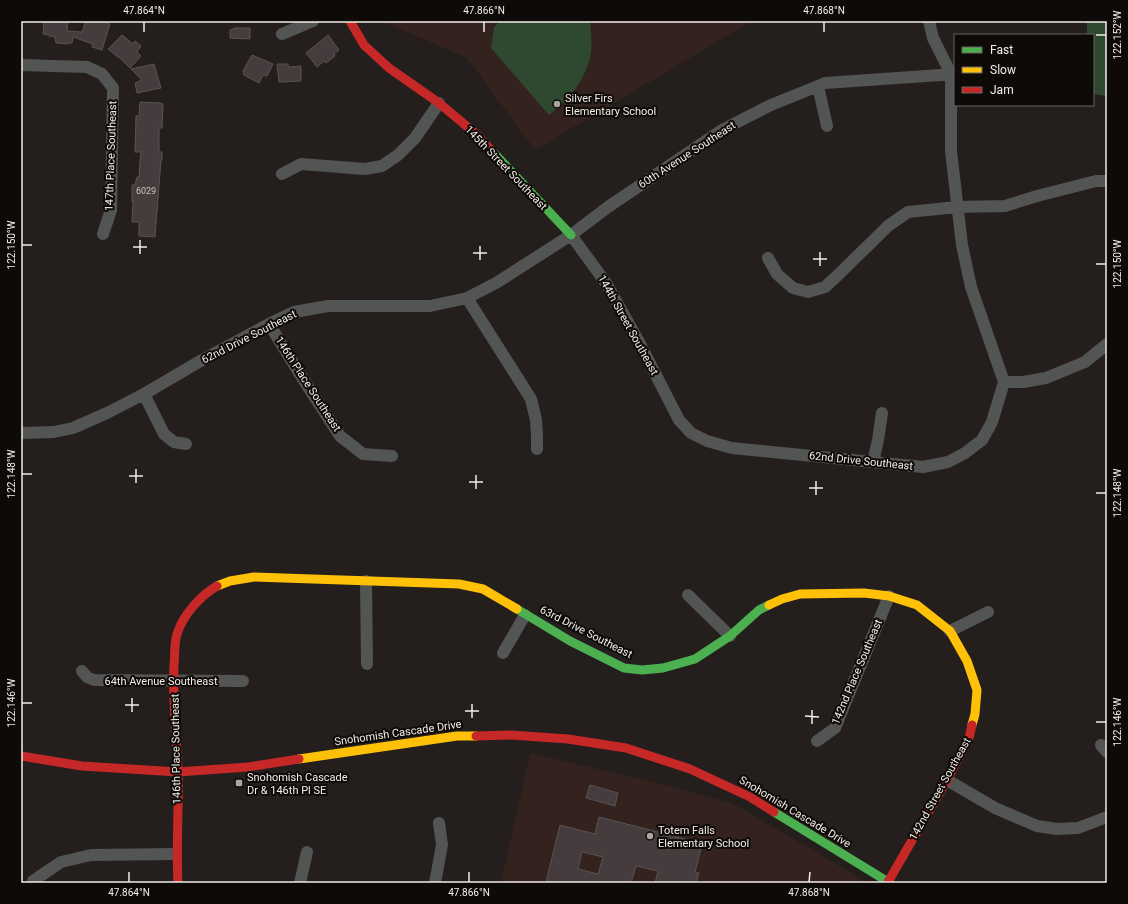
<svg xmlns="http://www.w3.org/2000/svg" width="1128" height="904" font-family="Roboto,sans-serif">
<rect width="100%" height="100%" fill="#241f1c"/>
<path fill="#33221d" d="M382,21H752L535,150L467,58Z
M530,753L657,783L732,803L845,869L865,883H501Z"/>
<path fill="#2f4930" d="M500,21H590C591,31 592,42 591,52C587,78 570,100 549,115L491,48L494,27Z
M1087,21H1107V96L1093,94V35H1087Z"/>
<path fill="#463c3d" stroke="#585353" fill-rule="evenodd" d="M44,21H68L67,31L82,32L86,21H99L110,24L102,50L92,47L93,44L73,37L72,43H68V44L56,43L55,37L49,36V35L43,34Z
M235,28H250V39L230,38V30Z
M122,35L133,44L135,41L141,46L137,52L141,56L130,68L119,57V58L108,49Z
M328,35L339,50L334,54L335,56L326,63L324,61L317,67L306,53Z
M252,55L273,64L267,76L263,75L259,83L244,75L243,71Z
M154,64L161,88L137,93L135,83L142,80L131,69Z
M277,64H288V67L301,66V81L279,82Z
M140,102L160,103L163,104L162,128H159V152H162V160H161L155,237L139,236V222H132L133,202H132V185H135L137,177H139L140,161L141,152H135L136,116H139Z
M590,785L618,793L615,806L586,798Z
M599,817L697,842L701,849L695,872L699,873L696,883H655L658,871L636,866L631,883H551L546,882L560,825L595,834ZM582,852L603,857L598,874L578,869Z"/>
<g fill="none" stroke-linecap="round" stroke-linejoin="round">
<path stroke="#535454" stroke-width="12" d="M929,21L933,38L951,74V151L962,245L971,287L1004,382
M282,34L313,21
M21,65L87,67L102,74L113,88L111,210L103,234
M818,86L827,126
M282,174L301,164L365,169L382,166L398,155L415,138L439,103
M571,235L606,283L639,342L679,420L691,433L707,441L732,448L923,467L948,462L965,453L982,440L992,422L1004,382
M768,258L777,274L793,288L808,292L825,287L838,275L888,226L908,212L957,207L1005,206L1037,196L1096,181H1107
M467,298L531,399L536,420L537,436V449
M269,324L303,379L340,436L363,454L392,456
M1004,382H1023L1046,378L1085,362L1107,344
M144,394L164,434L174,442L186,444
M21,433L54,432L73,428L107,413L144,394L202,360L269,324L294,312L328,306H430L467,298L496,283L571,235L608,207L722,130L771,105L818,86L825,83L955,74
M873,462L878,440L882,413
M366,581L367,664
M688,595L730,636
M950,631L988,612
M503,653L525,615
M82,671L87,677L94,680L243,681
M817,741L835,728L889,596
M1101,745L1107,752
M947,780L995,808L1037,826L1057,829L1078,828L1107,817
M33,881L61,862L91,855L176,854
M300,883L307,852
M435,883L442,845L439,823"/>
<path stroke="#4caf50" stroke-width="9" d="M493,152L571,235
M517,609L570,641L624,668L642,670L663,668L695,659L730,636L759,610L769,605
M774,812L890,883"/>
<path stroke="#ffc107" stroke-width="9" d="M217,586L230,581L254,577L459,584L483,589L517,609
M769,605L782,599L800,594L864,593L889,596L917,605L950,631L967,661L977,690L975,714L972,725
M299,759L457,736H476"/>
<path stroke="#c62828" stroke-width="9" d="M350,21L364,45L389,68L439,103L476,134L493,152
M476,736L511,735L568,739L626,748L690,769L750,797L774,812
M21,756L82,766L178,772L248,767L299,759
M888,882L947,780L969,738L972,725
M178,883C176,846 179,808 178,771C177,735 172,700 174,665C175,655 174,644 177,634C183,615 200,596 217,586"/>
</g>
<path fill="none" stroke="#f2ede8" stroke-width="1.5" d="M144,32V22M484,32V22M824,32V22M1096,35H1106M22,245H32M133,247H147M473,253H487M140,254V240M813,259H827M480,260V246M1096,264H1106M820,266V252M22,474H32M129,476H143M469,482H483M136,483V469M809,488H823M476,489V475M1096,493H1106M816,495V481M22,703H32M125,705H139M465,711H479M132,712V698M805,716L819,717M472,718V704M1096,722H1106M812,724V710M129,882V872M469,882V872M809,882L810,872"/>
<g fill="#aaa5a1" stroke="#0d0a07" stroke-width="1.5">
<circle cx="557" cy="104" r="4"/>
<rect x="235" y="779" width="8" height="8" rx="2"/>
<circle cx="650" cy="836" r="4"/>
</g>
<g text-anchor="middle" dominant-baseline="central" stroke-width="4" stroke-linejoin="round" paint-order="stroke">
<g font-size="9" fill="#c7c1bd">
<text x="146" y="191">6029</text>
</g>
<g font-size="11" fill="#f2ede8" stroke="#0d0a07" text-anchor="start">
<text x="565" y="98">Silver Firs<tspan x="565" dy="13">Elementary School</tspan></text>
<text x="247" y="777">Snohomish Cascade<tspan x="247" dy="13">Dr &amp; 146th Pl SE</tspan></text>
<text x="658" y="830">Totem Falls<tspan x="658" dy="13">Elementary School</tspan></text>
</g>
<g font-size="11" fill="#f2ede8" stroke="#0d0a07">
<text transform="translate(687 155) rotate(-33)">60th Avenue Southeast</text>
<text transform="translate(111 156) rotate(-88)">147th Place Southeast</text>
<text transform="translate(506 168) rotate(46)">145th Street Southeast</text>
<text transform="translate(628 325) rotate(61)">144th Street Southeast</text>
<text transform="translate(249 337) rotate(-27)">62nd Drive Southeast</text>
<text transform="translate(308 384) rotate(57)">146th Place Southeast</text>
<text transform="translate(861 461) rotate(6)">62nd Drive Southeast</text>
<text transform="translate(586 632) rotate(27)">63rd Drive Southeast</text>
<text transform="translate(857 672) rotate(-67)">142nd Place Southeast</text>
<text x="161" y="681">64th Avenue Southeast</text>
<text transform="translate(398 733) rotate(-8)">Snohomish Cascade Drive</text>
<text transform="translate(176 749) rotate(-91)">146th Place Southeast</text>
<text transform="translate(940 789) rotate(-61)">142nd Street Southeast</text>
<text transform="translate(795 812) rotate(31)">Snohomish Cascade Drive</text>
</g>
</g>
<rect width="1128" height="904" fill="none" stroke="#0d0a07" stroke-width="44"/>
<rect x="954" y="34" width="140" height="72" fill="#0d0a07" stroke="#696561"/>
<rect x="962" y="47" width="20" height="6" fill="#4caf50" stroke="#696561"/>
<text x="990" y="54" font-size="12" fill="#f2ede8">Fast</text>
<rect x="962" y="67" width="20" height="6" fill="#ffc107" stroke="#696561"/>
<text x="990" y="74" font-size="12" fill="#f2ede8">Slow</text>
<rect x="962" y="87" width="20" height="6" fill="#c62828" stroke="#696561"/>
<text x="990" y="94" font-size="12" fill="#f2ede8">Jam</text>
<rect x="22" y="22" width="1084" height="860" fill="none" stroke="#f2ede8" stroke-width="1.5"/>
<g font-size="10" text-anchor="middle" fill="#f2ede8">
<text x="144" y="14">47.864°N</text>
<text x="484" y="14">47.866°N</text>
<text x="824" y="14">47.868°N</text>
<text transform="translate(1117 35) rotate(-90)" y="4">122.152°W</text>
<text transform="translate(11 245) rotate(-90)" y="4">122.150°W</text>
<text transform="translate(1117 264) rotate(-90)" y="4">122.150°W</text>
<text transform="translate(11 474) rotate(-90)" y="4">122.148°W</text>
<text transform="translate(1117 493) rotate(-90)" y="4">122.148°W</text>
<text transform="translate(11 703) rotate(-90)" y="4">122.146°W</text>
<text transform="translate(1117 722) rotate(-90)" y="4">122.146°W</text>
<text x="129" y="896">47.864°N</text>
<text x="469" y="896">47.866°N</text>
<text x="809" y="896">47.868°N</text>
</g>
</svg>
